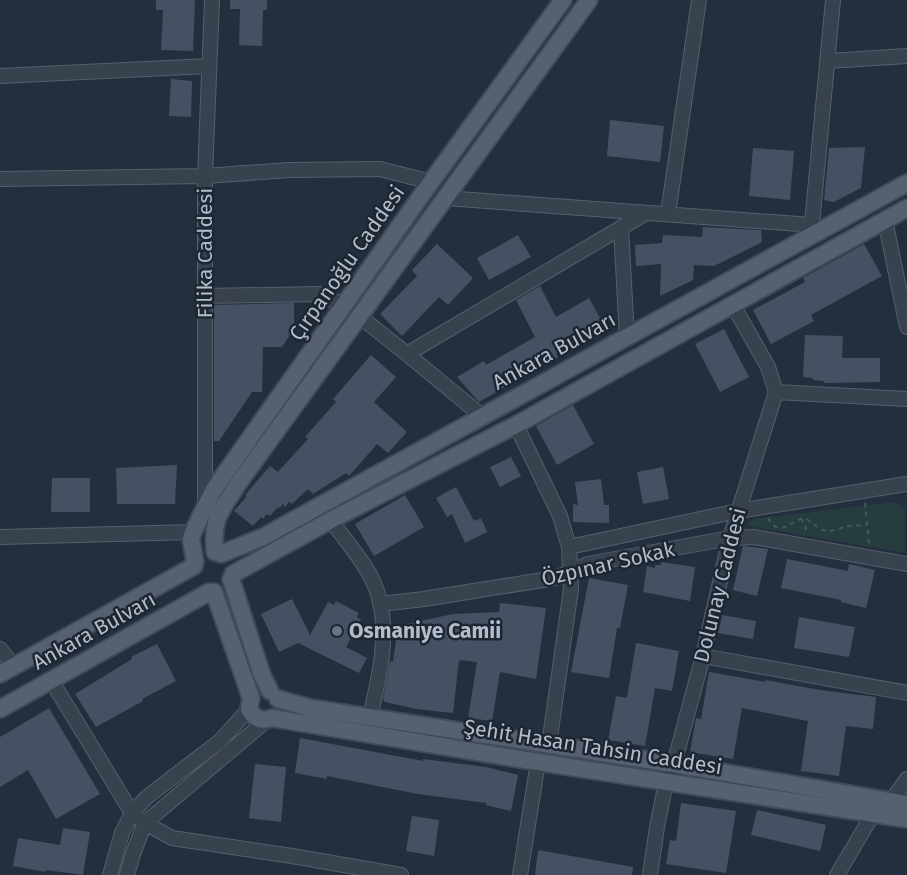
<svg xmlns="http://www.w3.org/2000/svg" width="907" height="875" font-family="'Fira Sans',sans-serif">
<rect width="100%" height="100%" fill="#242f3e"/>
<path fill="#263c3f" d="M894,502L905,509V553L749,526V522L754,519Z"/>
<path fill="#455162" d="M156,0H195L193,51L161,50L163,10H156Z
M230,0H267V10H263L262,46L239,45L240,9H230Z
M171,79L192,81L191,117L169,116Z
M610,120L664,126L660,162L607,156Z
M865,147L861,188L834,202L824,200L829,148Z
M753,148L794,151L790,200L749,196Z
M703,227L761,230L762,242L714,266L694,265L693,280L660,296L661,264L636,266L635,245L662,243L663,235L702,237Z
M518,235L531,257L489,280L477,258Z
M437,244L473,278L448,305L439,297L402,336L380,314L417,276L412,270Z
M864,244L882,276L811,315L814,321L771,344L753,310L805,282L803,278Z
M540,286L556,317L589,298L605,327L556,354L558,357L479,402L457,377L484,361L486,365L535,337L516,300Z
M294,303V329L282,347H263L262,392H252L219,441H214V305Z
M724,329L749,377L720,392L695,344Z
M805,335L843,336L842,358H880V382L824,383V381L813,380V378L803,377Z
M371,355L396,377L374,402L407,432L388,453L377,444L349,476L346,473L313,494L308,489L292,504L289,502L285,507L283,504L279,508L278,507L272,514L269,516L267,514L263,519L261,517L253,526L234,511L247,496L245,495L270,466L278,472L308,439L305,437L336,402L333,399Z
M573,405L594,444L557,465L536,426Z
M511,457L521,476L500,487L490,467Z
M177,465L175,504H117L116,468Z
M663,467L669,499L643,504L637,472Z
M52,478H90V512H51Z
M601,479L604,505H609V523L573,522V504L578,505L575,482Z
M456,487L474,521L481,518L487,532L465,543L452,514L447,517L436,498Z
M405,495L424,527L374,556L355,524Z
M743,546L768,549L757,596L733,590Z
M787,559L848,571L849,564L875,570L866,608L841,602V600L781,588Z
M661,562L695,567L690,601L643,592L647,566L655,568V565H661Z
M589,578L628,585L620,628H617L609,678L571,672Z
M292,599L310,635L328,602L334,605L336,601L359,613L357,617L361,620L346,647L367,658L359,673L298,643L279,652L261,614Z
M500,603L546,608L536,679L500,672L492,721L468,718L477,662L459,660L453,713L416,709L385,702L383,699L390,661L393,662L398,626L453,614L499,612Z
M722,615L756,621L753,639L718,633Z
M799,617L855,627L849,657L794,648Z
M636,643L679,651L672,691L655,688L645,746L608,740L616,696L627,698Z
M157,644L176,681L142,699L143,701L96,727L75,694L132,659L131,657Z
M709,672L765,682V680L820,690L876,697L873,729L846,726L839,776L801,771L808,721L742,708L733,759L690,752L696,718L701,719Z
M49,708L100,794L56,819L28,770L0,787V737Z
M300,738L423,761V759L486,767L518,775L511,811L486,805V803L418,794L327,776V779L295,773Z
M255,764L286,767L281,822L249,818Z
M681,803L736,811L726,873L666,864L670,840L676,841Z
M757,810L826,825L820,851L751,835Z
M412,816L439,820L434,856L406,851Z
M63,828L90,832L83,875L46,870V872L13,866L18,838L60,845Z
M538,850L633,867L632,875H535Z"/>
<g fill="none" stroke-linecap="round" stroke-linejoin="round">
<g stroke="#565f6c" stroke-width="16">
<path id="minor" d="M828,61L907,56
M0,76L209,66
M0,179L205,176L289,170L380,169L431,182
M445,198L812,225
M668,214L699,0
M885,220L907,327
M621,228L627,337
M811,234L833,0
M205,296L319,294L345,306
M359,316L407,354L482,416
M407,354L646,213
M776,392L907,399
M516,425L560,516L569,547L571,589L549,745
M205,505V176L212,0
M331,520C347,543 370,567 378,594C390,634 379,678 370,717
M0,537L193,532
M569,547L738,511L907,484
M380,604L424,599L555,578L588,564L730,538L754,537L907,564
M0,649L14,666
M703,656L907,693
M51,680L132,813L145,823L172,838L292,856L401,875
M891,801L907,779
M110,875L122,833L132,813L147,797L220,741L249,709
M127,875L133,854L145,823L267,720
M520,875L538,762
M650,875L657,827L666,782L674,764L703,656L730,538L776,392L768,367L733,305
M837,875L873,814"/>
</g>
<g stroke="#414a57" stroke-width="20">
<path id="major" d="M215,552C212,517 220,513 237,485L589,0
M221,554L263,537L907,183
M195,562L191,539L193,532L214,489L431,182L563,0
M233,574L331,520L516,425L907,208
M231,579L262,675L270,691
M214,592L251,698L249,709C254,719 262,722 272,718L538,762L907,819
M0,674L194,566
M278,699L310,708L674,764L907,804
M0,709L209,592"/>
</g>
<path stroke="#44595c" stroke-width="2" stroke-dasharray="4.5 4.5" stroke-linecap="butt" d="M865,503L869,545
M768,518C780,539 790,520 805,518L822,530L830,531L849,526L867,525
M801,518L806,528L804,535"/>
<use href="#minor" stroke="#38414e" stroke-width="14"/>
<use href="#major" stroke="#56606e" stroke-width="16"/>
</g>
<circle fill="#6b7280" stroke="#1d2633" stroke-width="2" cx="337" cy="631" r="6"/>
<g text-anchor="middle" dominant-baseline="central" stroke-width="5" stroke-linejoin="round" paint-order="stroke">
<g font-size="21" fill="#b4bcc9" stroke="#1d2633">
<text transform="translate(205 253) rotate(-90)">Filika Caddesi</text>
<text transform="translate(347 263) rotate(-55)">Çırpanoğlu Caddesi</text>
<text transform="translate(554 351) rotate(-29)">Ankara Bulvarı</text>
<text transform="translate(608 564) rotate(-13)">Özpınar Sokak</text>
<text transform="translate(720 585) rotate(-76)">Dolunay Caddesi</text>
<text transform="translate(94 631) rotate(-29)">Ankara Bulvarı</text>
<text transform="translate(593 747) rotate(9)">Şehit Hasan Tahsin Caddesi</text>
</g>
<g font-size="21" font-weight="bold" fill="#b4bcc9" stroke="#1d2633" text-anchor="start">
<text x="349" y="631">Osmaniye Camii</text>
</g>
</g>
</svg>
